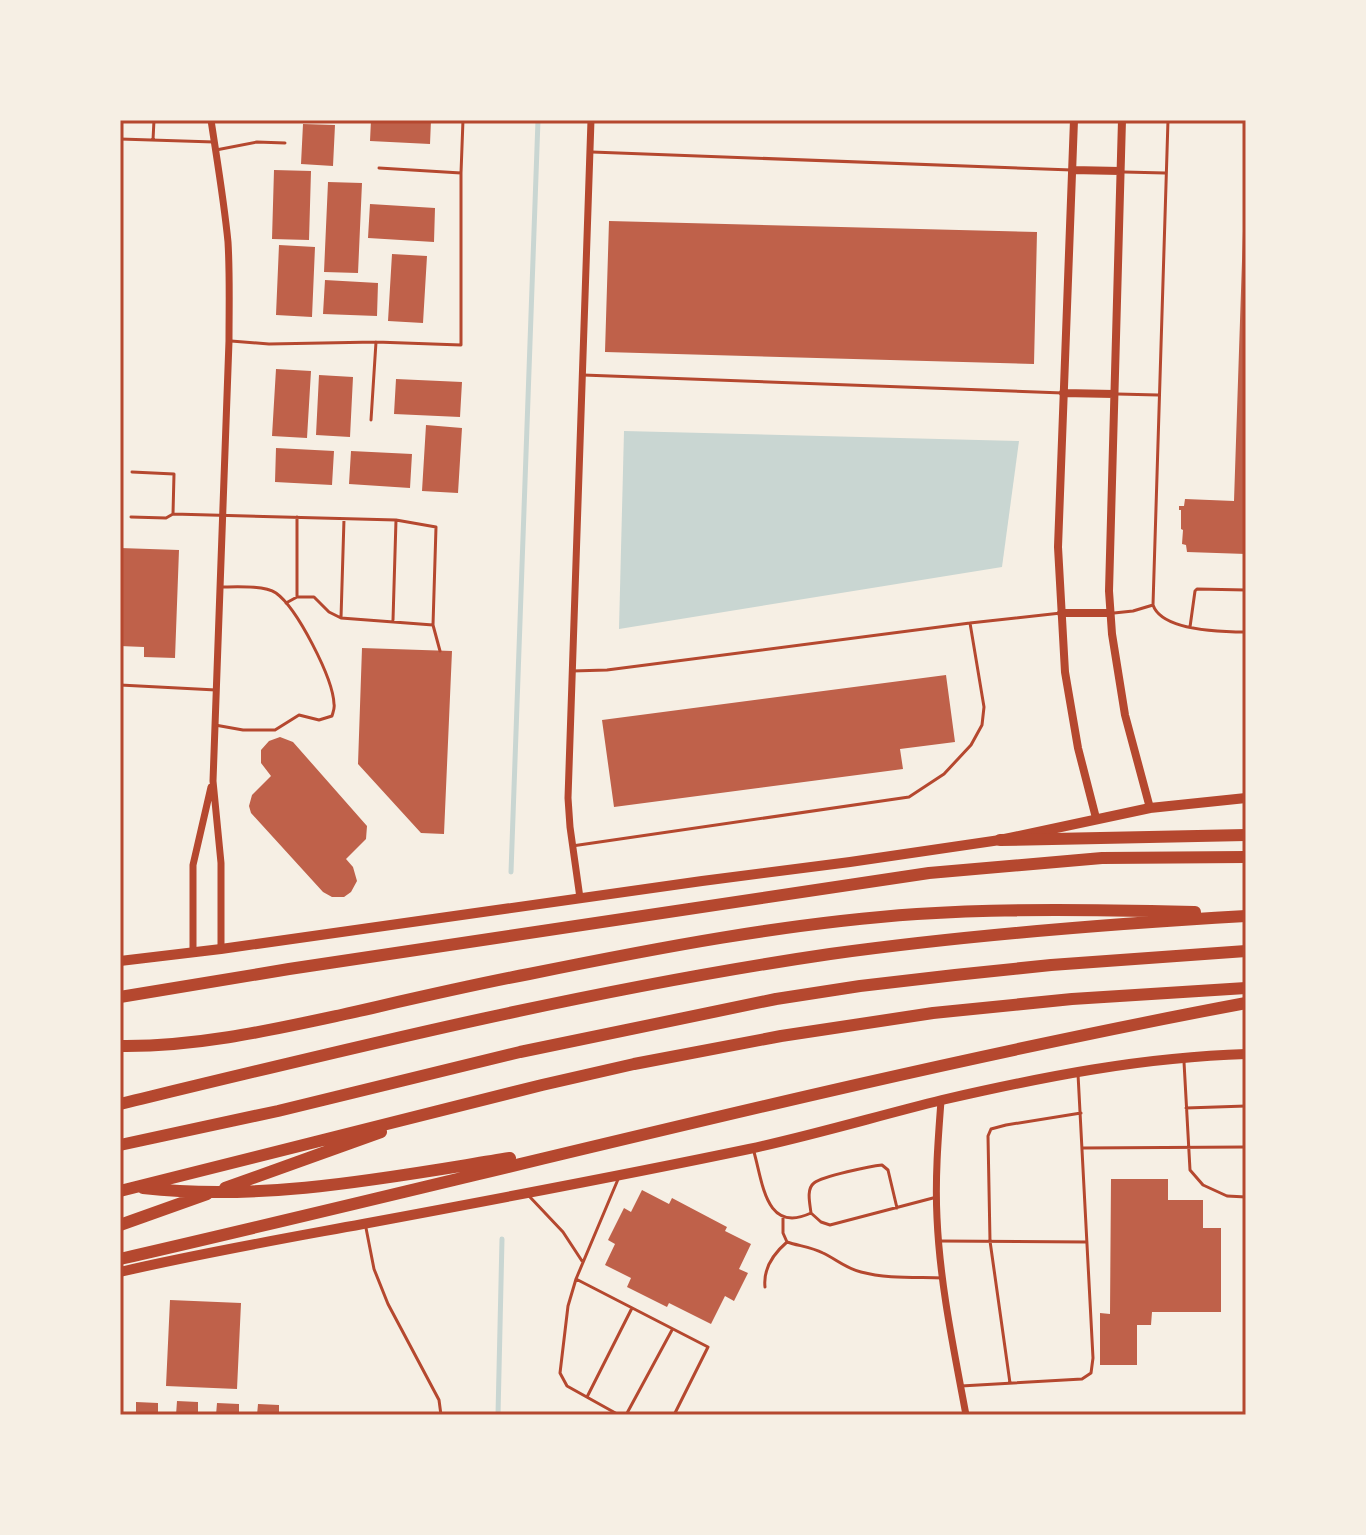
<svg xmlns="http://www.w3.org/2000/svg" width="1366" height="1535" font-family="'DejaVu Sans',sans-serif">
<rect width="100%" height="100%" fill="#f6efe4"/>
<path fill="#c9d6d2" d="M624,431L1019,441L1002,567L619,629Z"/>
<g fill="none" stroke-linecap="round" stroke-linejoin="round">
<path stroke="#c9d6d2" stroke-width="5" d="M511,872L538,120
M498,1415L502,1239"/>
</g>
<path fill="#bf614a" d="M371,120H431L430,144L370,141Z
M303,124L335,125L333,166L301,164Z
M274,170L311,171L309,240L272,239Z
M328,182L362,183L358,273L324,272Z
M370,204L435,208L434,242L368,238Z
M609,221L1037,232L1034,364L605,352Z
M1243,231H1246V554L1187,552L1186,545L1182,544L1183,530L1181,529V510H1179V506H1184L1185,499L1234,501Z
M279,245L315,247L312,317L276,315Z
M392,254L427,256L423,323L388,321Z
M325,280L378,283L377,316L323,314Z
M276,369L311,371L307,438L272,436Z
M319,375L353,377L350,437L316,435Z
M396,379L462,382L460,417L394,414Z
M426,425L462,428L458,493L422,491Z
M276,448L334,451L332,485L275,482Z
M351,451L412,454L410,488L349,484Z
M120,548L179,550L175,658L144,657V647L120,646Z
M362,648L452,651L444,834L421,833L358,764Z
M946,675L955,742L900,749L903,769L614,807L602,720Z
M280,737L293,742L367,826L366,839L346,859L353,867L357,881L351,892L344,897H332L323,892L251,813L249,806L252,795L271,776L261,763V750L269,741Z
M1111,1179H1168V1200H1203V1228H1221V1312H1152L1151,1325H1137V1365H1100V1313L1110,1314Z
M642,1190L669,1204L672,1198L727,1227L725,1231L751,1244L739,1269L748,1273L734,1301L725,1296L711,1324L669,1303L667,1307L627,1287L631,1278L605,1265L615,1244L608,1240L624,1208L631,1212Z
M170,1300L241,1303L237,1389L166,1386Z
M177,1401L198,1402V1415H176Z
M136,1402L158,1403V1415H136Z
M217,1403L239,1404V1415H216Z
M258,1404L279,1405V1415H257Z"/>
<g fill="none" stroke-linecap="round" stroke-linejoin="round">
<path stroke="#b5482f" stroke-width="3" d="M1168,120L1153,605C1162,631 1222,632 1246,632
M120,139L214,142
M153,140L154,120
M216,150L257,142L285,143
M592,152L1072,170
M379,168L461,173
M1124,172L1165,173
M231,341L269,344L376,342L461,345V173L463,120
M583,375L1063,393
M1117,394L1158,395
M371,420L376,342
M132,472L174,474L173,514L396,520L436,527L433,625L440,651
M131,517L166,518L173,514
M297,517V597
M344,519L341,618L433,625
M286,603L297,597H314L329,612L341,618
M1114,613L1133,611L1153,605
M393,620L396,520
M1190,627L1195,591L1197,589L1246,590
M572,671L607,670L970,623L1061,613
M120,685L216,690
M215,725L243,730H275L299,715L319,720L332,716C333,712 335,708 334,704C333,678 297,608 276,593C264,585 235,587 220,587
M572,846L909,797L944,774L971,745L982,725L984,707L970,623
M1184,1062L1190,1170L1203,1185L1227,1196L1246,1197
M1186,1108L1246,1106
M1083,1148L1246,1147
M754,1152C763,1184 766,1234 811,1213
M529,1196L563,1232L582,1261
M897,1208L888,1170L882,1165C871,1166 823,1176 814,1183C806,1189 810,1204 811,1213L821,1222L830,1225L933,1198
M783,1218V1233L787,1242C799,1246 811,1247 823,1253C836,1259 845,1268 861,1272C887,1279 916,1277 943,1278
M366,1228L374,1269L388,1304L439,1400L441,1415
M939,1241L1087,1242
M576,1279L708,1347L674,1415
M765,1287C763,1268 773,1254 787,1242
M1010,1383L990,1241L988,1136L991,1129L1006,1125L1081,1113
M961,1386L1082,1379L1091,1373L1093,1358L1078,1074
M587,1397L632,1308
M619,1415L567,1386L560,1373L568,1306L576,1279L619,1177
M626,1415L672,1330
M1190,1415L1246,1414"/>
<path stroke="#b5482f" stroke-width="7" d="M211,120C217,160 224,201 228,242C230,275 229,308 229,341L213,781L221,863V949
M580,898L570,827L568,798L591,120
M193,952V865L211,787
M941,1101C938,1140 935,1179 937,1218C940,1285 954,1350 966,1415"/>
<path stroke="#b5482f" stroke-width="8" d="M1074,120L1058,547L1065,672L1078,748L1096,818
M1122,120L1109,591L1112,634L1125,715L1150,808
M1072,170L1120,171
M1063,393L1114,394
M1061,613H1110"/>
<path stroke="#b5482f" stroke-width="10" d="M120,961L221,949L702,881L850,862L1000,840L1150,808L1246,798
M120,1272C201,1253 282,1239 363,1224C492,1200 620,1176 749,1149C814,1135 877,1116 942,1100C1042,1077 1143,1057 1246,1054"/>
<path stroke="#b5482f" stroke-width="12" d="M1000,840L1246,835
M120,997L289,969L929,873L1102,858L1246,857
M120,1046C195,1047 267,1031 341,1015C403,1001 466,986 529,974C657,948 787,923 917,914C1010,908 1102,910 1195,912
M120,1104C355,1047 591,989 830,954C968,935 1107,924 1246,916
M120,1145L278,1111L520,1052L776,999L860,986L955,975L1051,965L1246,951
M143,1188C266,1202 390,1177 510,1158
M225,1188L381,1132
M120,1191L542,1085L634,1064L781,1036L933,1013L1072,999L1246,988
M120,1225L207,1194
M120,1259C495,1173 868,1074 1246,1003"/>
</g>
<rect width="1366" height="1535" fill="none" stroke="#f6efe4" stroke-width="244"/>
<rect x="122" y="122" width="1122" height="1291" fill="none" stroke="#b5482f" stroke-width="3"/>
</svg>
